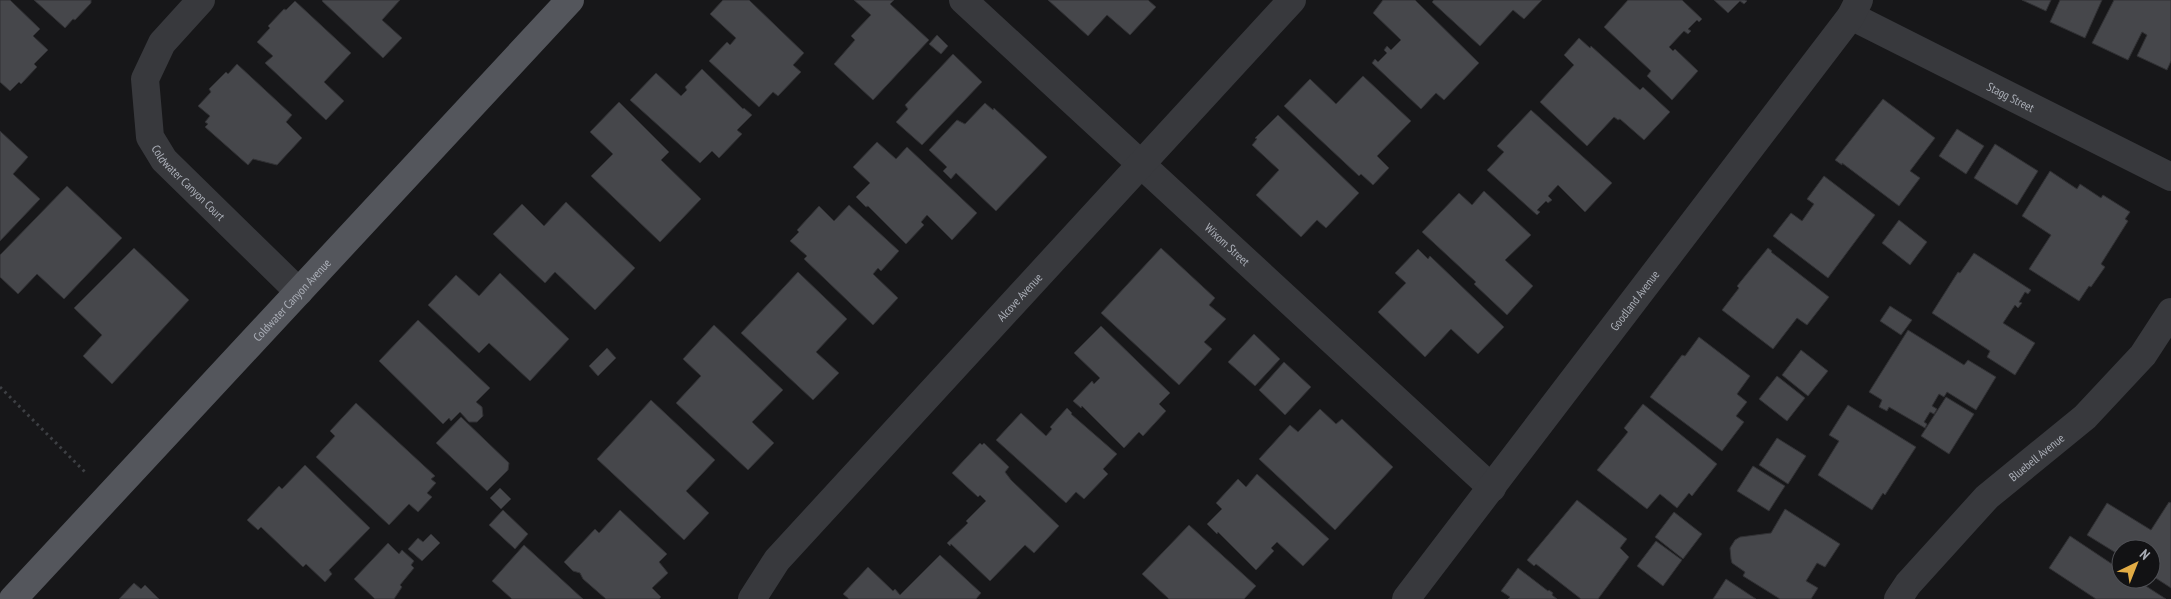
<svg xmlns="http://www.w3.org/2000/svg" width="2171" height="599" font-family="'PT Sans Narrow',sans-serif">
<rect width="100%" height="100%" fill="#171719"/>
<path fill="#46474b" stroke="#313134" d="M0,0H10L40,29L33,36L48,50L34,64L37,67L21,84L19,82L10,91L0,82Z
M34,0H91V3L75,20L73,19L65,28Z
M323,0H400L382,20L402,38L383,58L322,1Z
M723,0H749L804,53L793,65L801,72L778,96L773,92L759,107L709,61L727,42L730,45L736,38L710,14Z
M854,0H894L890,4L929,40L873,100L834,64L855,40L851,36L871,15Z
M1048,0H1148L1156,7L1130,35L1107,15L1088,36Z
M1383,0H1415L1479,63L1444,100L1436,93L1421,109L1372,63L1375,59L1378,62L1387,53L1384,50L1387,46L1391,50L1401,40L1373,13Z
M1434,0H1542L1524,19L1513,10L1480,46L1432,2Z
M1628,0H1682L1702,19L1699,22L1697,20L1688,29L1691,31L1688,34L1684,31L1669,47L1673,51L1675,49L1698,71L1672,100L1647,76L1651,71L1604,27Z
M1714,0H1745L1747,1L1744,4L1740,1L1728,13Z
M2022,0H2051L2046,11Z
M2060,0H2102L2085,38L2050,22Z
M2114,0H2171V61L2167,70L2137,56L2147,35L2142,32L2128,60L2092,43Z
M295,1L351,53L324,82L344,101L326,120L265,63L273,56L257,42L270,28L268,26L284,9L286,10Z
M937,35L948,46L941,54L929,44Z
M1579,38L1590,48L1591,46L1640,90L1643,87L1670,112L1644,140L1620,119L1618,120L1614,117L1587,146L1540,102L1574,65L1564,55Z
M953,54L982,82L922,145L896,122L908,109L905,105Z
M237,64L292,115L286,122L302,138L277,165L253,159L248,165L205,127L208,124L205,122L210,116L198,106L211,92L209,89L226,72L228,74Z
M702,69L743,109L744,108L752,115L737,130L742,134L719,158L712,151L700,163L630,100L656,73L681,96L687,90L685,87Z
M1363,76L1411,121L1377,156L1389,168L1373,185L1361,174L1359,176L1284,106L1310,79L1336,104Z
M1883,99L1935,138L1910,171L1920,178L1899,206L1842,163V165L1835,160Z
M619,102L669,152L661,160L701,199L660,242L591,176L613,154L590,132Z
M985,103L993,110L994,108L1047,157L996,211L956,173L951,179L943,171L947,167L929,150L957,120L965,124Z
M1531,110L1612,183L1585,212L1558,185L1548,196L1552,200L1548,203L1546,201L1537,210L1540,212L1537,215L1487,170L1504,152L1497,146Z
M1278,115L1359,193L1326,228L1317,220L1301,237L1256,195L1279,170L1252,145L1257,139L1255,138Z
M1957,129L1984,146L1966,174L1939,156Z
M0,131L28,157L13,174L40,199L0,241Z
M877,142L896,159L907,147L977,213L952,240L927,215L921,222L924,225L906,244L868,206L866,207L856,197L870,183L853,167Z
M1995,144L2038,171L2017,205L1974,178Z
M2050,171L2077,189L2080,184L2101,198L2103,195L2130,212L2125,219L2128,221L2101,264L2105,267L2091,287L2089,286L2079,301L2029,269L2051,235L2022,216Z
M1824,176L1875,215L1828,278L1773,236L1791,213L1802,221L1814,204L1807,199Z
M67,186L122,238L64,299L37,274L18,294L0,277V255Z
M1484,191L1531,235L1505,260L1533,286L1507,315L1474,284L1476,282L1422,232L1459,193L1472,205Z
M566,202L635,268L595,310L555,272L545,283L493,234L522,204L544,226Z
M849,205L899,251L881,271L878,268L873,274L898,298L873,325L804,259L807,256L790,241L799,232L797,230L819,206L834,221Z
M1899,220L1927,242L1910,265L1882,243Z
M134,248L189,300L112,384L83,356L102,335L74,308Z
M1161,248L1215,298L1209,305L1226,319L1204,342L1212,349L1179,385L1101,313Z
M1768,248L1772,251L1771,252L1829,297L1807,325L1797,318L1773,349L1722,310L1739,288L1737,286Z
M1418,249L1428,259L1430,256L1504,327L1478,354L1451,329L1425,357L1378,312L1406,283L1395,273Z
M1974,253L2031,290L2028,294L2025,292L2019,302L2022,303L2018,308L2015,305L2003,323L2035,343L2015,375L1987,357L1990,351L1932,313L1958,272L1960,273Z
M798,272L847,319L816,352L839,373L813,400L741,333Z
M500,273L569,339L530,381L489,343L479,353L428,305L456,275L479,296Z
M1890,306L1912,320L1901,335L1880,321Z
M418,320L490,388L476,402L482,407L483,416L477,422H469L460,412L451,421L449,418L443,424L379,361Z
M714,325L783,390L752,422L774,443L748,470L676,403L701,376L683,359Z
M1101,326L1170,393L1159,404L1166,411L1143,436L1139,432L1124,448L1082,406L1081,408L1073,401L1092,381L1094,384L1100,378L1074,353Z
M1908,330L1964,365L1968,360L1996,377L1976,410L1947,392L1944,397L1939,394L1932,406L1937,409L1934,414L1930,412L1924,422L1927,424L1925,428L1889,407L1887,411L1879,407L1882,400L1869,392Z
M1254,334L1280,359L1255,386L1228,362Z
M1699,337L1750,376L1737,394L1747,402L1736,416L1744,422L1722,451L1650,397L1682,355L1685,356Z
M607,348L616,358L598,376L589,366Z
M1801,350L1828,371L1808,396L1782,375Z
M1284,362L1311,387L1285,415L1259,390Z
M1777,376L1805,398L1787,421L1759,399Z
M1946,397L1974,414L1949,454L1921,436Z
M651,400L715,460L686,491L709,513L684,540L597,459Z
M356,403L435,476L431,479L436,483L427,493L432,497L418,512L409,504L389,525L316,457L335,436L330,431Z
M1643,404L1717,464L1692,496L1689,493L1677,508L1660,494L1647,509L1597,470L1628,432L1624,428Z
M1848,405L1916,447L1885,495L1883,493L1872,510L1818,475L1839,441L1829,435Z
M1067,408L1072,413L1071,414L1117,454L1103,469L1108,474L1084,499L1076,492L1066,503L996,440L1021,413L1046,436L1052,429L1050,427Z
M1320,409L1336,424L1342,419L1393,467L1335,530L1259,459L1290,425L1298,432Z
M461,417L509,463L508,470L487,491L436,443Z
M1777,438L1806,456L1788,484L1759,465Z
M980,443L982,445L984,443L1009,467L1005,472L1011,480L1059,526L1034,553L1025,545L990,581L951,544L950,546L947,543L968,523L966,521L986,501L980,495L978,497L952,473Z
M305,465L370,528L329,570L332,574L325,582L306,564L303,567L261,527L258,530L247,520L279,486L282,489Z
M1753,466L1785,486L1769,511L1737,491Z
M1257,474L1329,539L1303,566L1277,542L1271,548L1274,551L1256,570L1218,532L1217,534L1207,524L1222,509L1216,503L1238,479L1246,487Z
M500,488L511,499L501,509L490,498Z
M1577,500L1627,539L1620,548L1629,557L1598,599H1581L1536,564L1534,566L1527,560Z
M2169,502L2171,503V588L2151,575V549H2121V556L2087,535L2107,503L2151,530Z
M1785,509L1840,544L1825,567L1817,563L1806,581L1818,588L1811,599H1780L1743,576L1745,572L1732,563L1731,559L1730,548L1735,540L1740,537L1771,533Z
M503,510L528,534L515,549L489,525Z
M620,510L667,554L659,562L668,573L652,588L661,597L659,599H606L583,579L580,573L573,571L564,562L595,529L599,533Z
M1674,512L1702,534L1683,559L1655,537Z
M1189,525L1256,586L1244,599H1169L1142,574Z
M431,534L440,543L422,561L408,549L418,538L423,542Z
M2070,536L2121,570V579H2135L2166,599H2096L2049,568Z
M1656,541L1682,560L1663,586L1637,566Z
M388,543L399,554L402,550L414,561L411,565L414,568L400,585L402,587L394,599H375L354,579Z
M524,545L583,599H512L492,581Z
M940,555L981,593L976,599H849L843,594L868,567L893,591L895,589L900,595Z
M1518,568L1548,591L1549,590L1553,593L1552,595L1557,599H1508L1510,597L1501,591Z
M1726,579L1756,599H1713Z
M134,583L141,589L145,585L159,599H119Z"/>
<g fill="none" stroke-linecap="round" stroke-linejoin="round">
<path stroke="#3e4044" stroke-width="3" stroke-dasharray="2.5 4" stroke-linecap="butt" d="M0,387L86,473"/>
<g stroke="#38393d" stroke-width="28">
<path id="s1" d="M201,0L162,43L145,79L150,137L164,160L299,292"/>
<path id="s2" d="M963,0L1492,488"/>
<path id="s3" d="M1851,16L2171,177"/>
<path id="s4" d="M752,599L777,560L1292,0"/>
<path id="s5" d="M1406,599L1851,16L1859,0"/>
<path id="s6" d="M1898,599L1908,584L1987,497L2085,417L2143,355L2171,312"/>
</g>
<path stroke="#54565c" stroke-width="28" id="s7" d="M13,599L570,0"/>
</g>
<g text-anchor="middle" dominant-baseline="central" stroke-width="4" stroke-linejoin="round" paint-order="stroke">
<g font-size="12" fill="#aaaeb7" stroke="#121214">
<text stroke="none"><textPath href="#s3" startOffset="179">Stagg Street</textPath></text>
<text stroke="none"><textPath href="#s1" startOffset="216">Coldwater Canyon Court</textPath></text>
<text stroke="none"><textPath href="#s2" startOffset="360">Wixom Street</textPath></text>
<text stroke="none"><textPath href="#s4" startOffset="404">Alcove Avenue</textPath></text>
<text stroke="none"><textPath href="#s7" startOffset="409">Coldwater Canyon Avenue</textPath></text>
<text stroke="none"><textPath href="#s5" startOffset="376">Goodland Avenue</textPath></text>
<text stroke="none"><textPath href="#s6" startOffset="199">Bluebell Avenue</textPath></text>
</g>
</g>
<g transform="translate(2136 564) rotate(43)"><circle r="24" fill="#121214" stroke="#4f5055"/>
<path d="M0-4L9 19L0 12L-9 19Z" fill="#e2ac45"/>
<text y="-8" font-size="14" font-weight="bold" text-anchor="middle" fill="#aaaeb7">N</text>
</g>
</svg>
